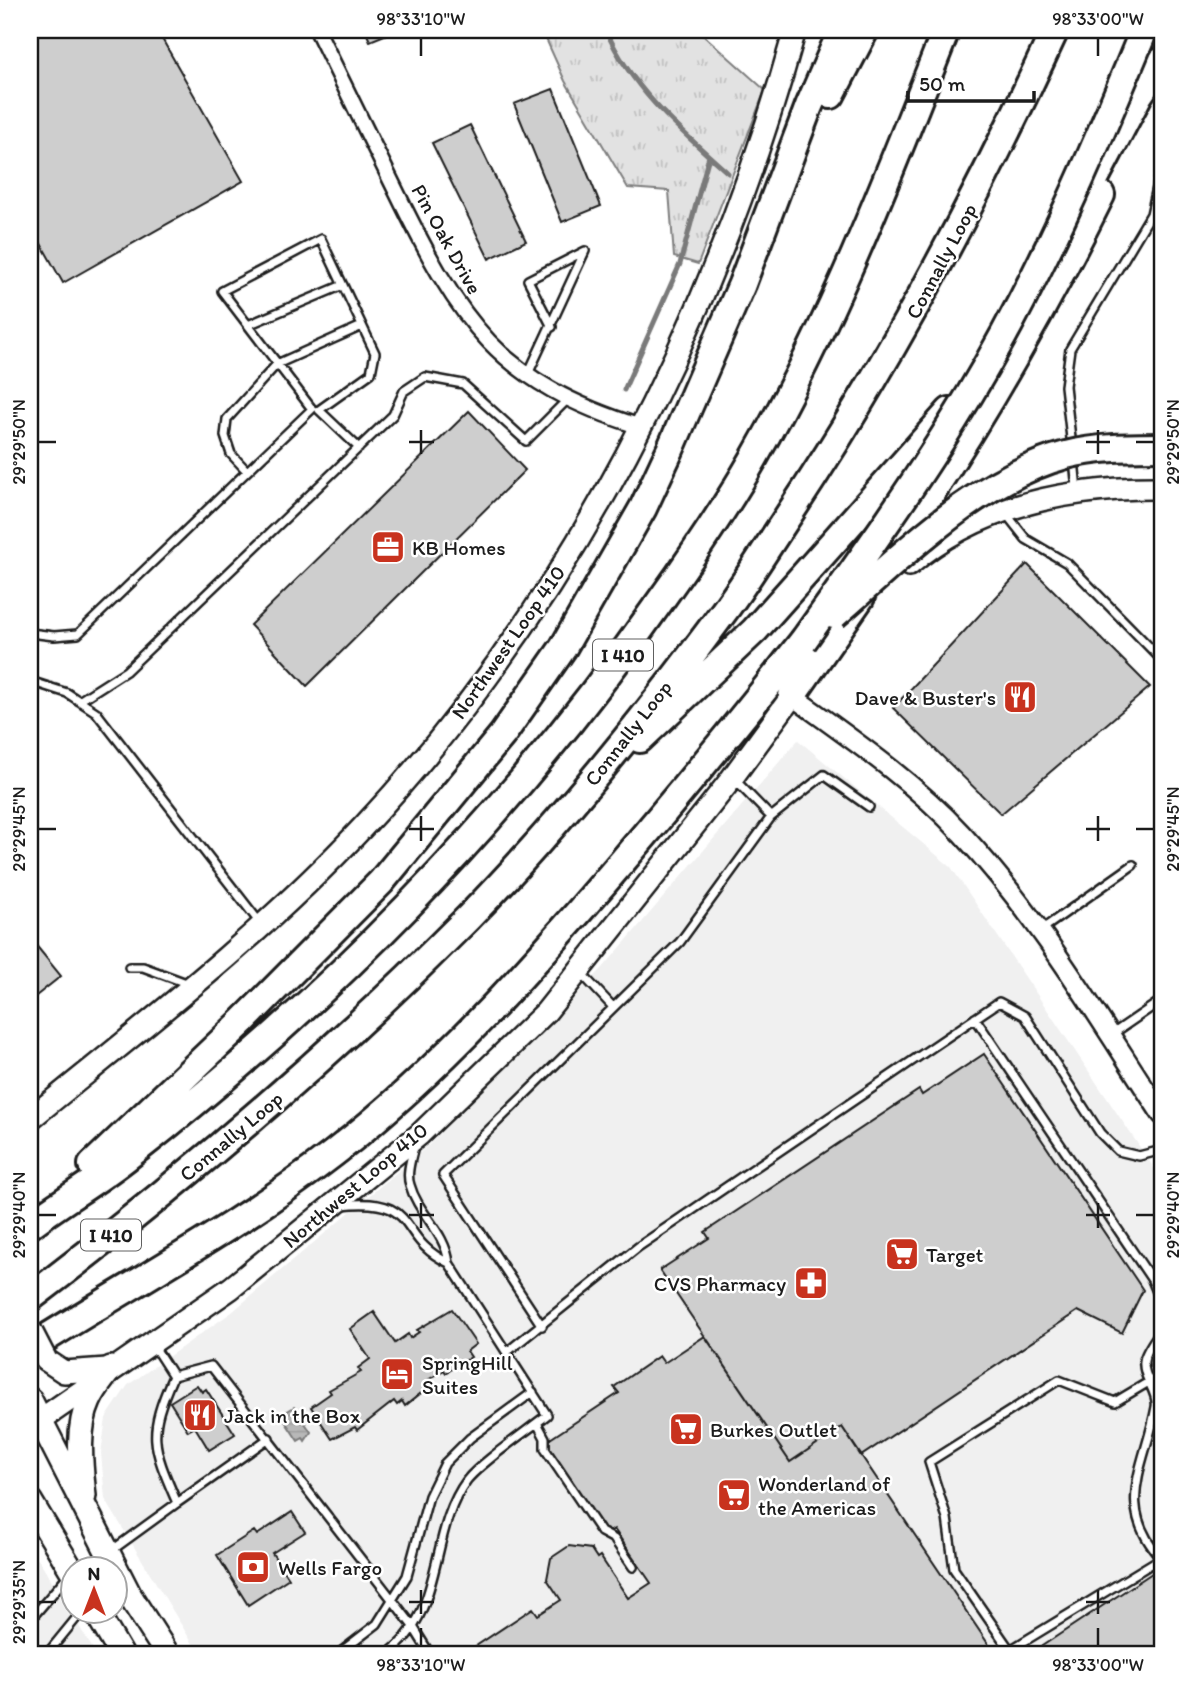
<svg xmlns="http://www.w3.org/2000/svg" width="1192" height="1684" font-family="Itim,sans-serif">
<defs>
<pattern id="grass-tufts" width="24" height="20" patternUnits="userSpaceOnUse" patternTransform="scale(1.75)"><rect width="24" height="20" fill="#e2e2e2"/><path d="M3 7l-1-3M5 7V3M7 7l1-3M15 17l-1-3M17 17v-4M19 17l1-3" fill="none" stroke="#c1c1c1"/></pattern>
<pattern id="water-rules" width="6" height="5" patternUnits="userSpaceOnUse" patternTransform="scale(1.75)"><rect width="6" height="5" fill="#b8b8b8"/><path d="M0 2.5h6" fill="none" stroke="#9e9e9e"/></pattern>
</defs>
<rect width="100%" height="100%" fill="#fff"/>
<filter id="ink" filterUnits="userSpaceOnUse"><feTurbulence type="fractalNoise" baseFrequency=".0143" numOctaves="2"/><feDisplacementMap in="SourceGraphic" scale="14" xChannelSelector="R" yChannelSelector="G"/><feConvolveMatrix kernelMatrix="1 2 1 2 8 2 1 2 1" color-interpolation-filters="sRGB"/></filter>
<g filter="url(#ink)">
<path fill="#f0f0f0" d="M798,740L951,867L1162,1180V1654H199L105,1499L101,1453L106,1418L128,1385L232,1312L430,1144L602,969Z
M30,1546L96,1654H30Z"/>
<path fill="url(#grass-tufts)" stroke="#7f7f7f" stroke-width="2" d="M542,30H698L765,90L698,264L674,257L669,191L628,188L565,81Z"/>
<path fill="url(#water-rules)" stroke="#7a7a7a" stroke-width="2" d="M294,1407L311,1432L305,1441L303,1438L298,1441L281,1415Z"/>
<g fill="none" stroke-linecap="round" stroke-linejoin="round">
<path stroke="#7a7a7a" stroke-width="5" d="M606,30C632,90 680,130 728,173
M624,390L680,264L709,156"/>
</g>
<path fill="#cecece" stroke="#1c1c1c" stroke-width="2" d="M30,30H157L243,181L63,283L30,224Z
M365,30H397L370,41Z
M553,89L601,206L562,222L514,104Z
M470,125L526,241L489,259L432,143Z
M469,411L525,470L307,686L250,625Z
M1027,564L1150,687L1001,814L893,708Z
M30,938L61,976L31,1000L30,999Z
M984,1054L1143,1290L1122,1333L1078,1311L861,1456L842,1427L790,1462L660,1270L709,1238L705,1232L919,1090L922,1095Z
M452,1309L476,1344L467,1351L471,1357L446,1373L444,1370L428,1380L431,1385L405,1406L402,1401L397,1405L394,1401L357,1430L355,1427L332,1439L311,1407L331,1393L329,1390L361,1372L358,1368L370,1359L350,1329L374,1312L395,1343L408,1334L410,1338L419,1332L417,1330Z
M705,1336L790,1462L842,1427L995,1654H464L533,1608L538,1615L561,1600L547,1579L551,1558L569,1546L591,1549L597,1558L600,1556L628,1598L651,1583L614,1529L606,1534L544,1443L619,1393L614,1387L659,1356L664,1363Z
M197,1385L202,1392L206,1389L235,1434L209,1450L195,1427L188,1431L170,1402Z
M292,1512L305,1532L272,1553L289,1578L248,1605L217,1555L254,1531L257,1535Z
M1161,1567L1162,1654H1030Z"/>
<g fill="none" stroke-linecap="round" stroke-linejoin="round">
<g stroke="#1c1c1c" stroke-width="12">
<path id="service" d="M1151,214L1162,221
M248,325L343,285
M528,374L585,251L528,280L552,327
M1072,447L1065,386L1070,349L1151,214L1162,165
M1074,459L1077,491
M247,471L231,454L225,436L227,419L277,364L362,326
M1007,515L1026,539L1067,563L1162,660
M30,633L54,636L78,634L312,409L222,291L321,239L375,353L371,373L319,410L359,448
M30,681L67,693L96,712L260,923
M79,701L126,671L393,415L404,391L425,377L463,384L526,441L568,399
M735,780L771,817
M1041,930L1133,865
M129,967H143L189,984
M581,973L612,1006
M975,1018L1152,1280L1162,1304
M1111,1035L1162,1000
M342,1205C423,1196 394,1238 449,1263
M542,1326L443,1175L680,942L771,817L824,775L869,807
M1162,1328C1157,1337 1145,1351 1144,1361C1142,1378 1159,1393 1156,1407C1145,1467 1113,1506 1162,1559
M153,1345L173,1376L211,1366L412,1625L430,1654
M507,1352L638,1247L999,1002L1025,1016L1100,1133L1118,1151L1139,1156L1162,1150
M537,1423L545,1438V1449L601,1532L614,1539L633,1567
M177,1503L269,1438
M111,1551L177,1503C152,1445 147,1435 173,1376
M1161,1558L1010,1650L954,1569L947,1518L929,1462L1059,1380L1115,1402L1162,1374
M30,1620L70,1573
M47,1654L83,1610
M338,1654L377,1624L407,1576L429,1496L445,1463L470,1438L533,1392
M387,1654C445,1614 428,1532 467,1480C480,1463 527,1431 547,1415L449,1263C445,1231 418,1214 410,1185C406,1174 411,1159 414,1147"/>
</g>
<g stroke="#1c1c1c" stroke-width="19">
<path id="minor" d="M317,30C344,84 370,139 397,193C460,322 498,382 641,427"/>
</g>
<g stroke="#1c1c1c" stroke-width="23">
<path id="tertiary" d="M792,696C850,738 912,780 961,833C1040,918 1099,1019 1162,1115"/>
</g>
<g stroke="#1c1c1c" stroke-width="26">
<path id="secondary" d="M909,565C979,504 1073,487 1162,488
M30,1119C144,1026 262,935 363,827C571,605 714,321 795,30
M46,1360L64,1372L107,1369
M30,1427L231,1288L420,1134L546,1012L729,782L801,684"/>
</g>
<g stroke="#1c1c1c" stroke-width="28">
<path id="primary" d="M30,1400L130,1596L167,1654
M84,1496C81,1466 76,1429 89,1401C94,1389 104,1378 111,1368
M30,1501L74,1574
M95,1610L121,1654"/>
</g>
<g stroke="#1c1c1c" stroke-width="32">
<path id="motorway" d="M831,95L865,30
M1078,211L1139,95L1162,61
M883,565C965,447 1037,324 1101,195
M792,696L861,597
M640,739L755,630L950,411
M92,1165L243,1021L381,882L503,734L563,648L643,508L670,450L742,284L809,106L842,30
M30,1225C63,1200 99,1180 131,1154C333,996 514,811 661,600C694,554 726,507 754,458C832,322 889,175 946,30
M30,1298C184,1181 332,1055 468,918C560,824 650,712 728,606C749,577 768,546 788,516C891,361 977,199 1055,30
M30,1348C131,1284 239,1227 334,1153C442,1069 533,966 621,863C683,790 744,716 803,641"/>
</g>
<use href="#service" stroke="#fff" stroke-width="7"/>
<use href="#minor" stroke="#fff" stroke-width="14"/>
<use href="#tertiary" stroke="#fff" stroke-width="18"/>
<use href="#secondary" stroke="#fff" stroke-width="21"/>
<use href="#primary" stroke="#fff" stroke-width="23"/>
<use href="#motorway" stroke="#fff" stroke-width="26"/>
<g stroke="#1c1c1c" stroke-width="26" stroke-linecap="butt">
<path id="secondary-bridge" d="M30,1329L46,1360"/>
</g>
<g stroke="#1c1c1c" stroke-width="32" stroke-linecap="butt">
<path id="motorway-bridge" d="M834,615C903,556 976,479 1066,455C1098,447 1130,447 1162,447
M803,641C861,560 919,479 970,394C1039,279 1093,154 1144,30"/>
</g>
<use href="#secondary-bridge" stroke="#fff" stroke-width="21"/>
<use href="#motorway-bridge" stroke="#fff" stroke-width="26"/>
</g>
</g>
<path fill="none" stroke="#1c1c1c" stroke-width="2.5" d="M421,38V56M1098,38V56M421,430V454M1098,430V454M38,442H56M409,442H434M1086,442H1110M1136,442H1154M421,816V841M1098,816V841M38,829H56M409,829H434M1086,829H1110M1136,829H1154M421,1203V1228M1098,1203V1228M38,1215H56M409,1215H434M1086,1215H1110M1136,1215H1154M421,1590V1614M1098,1590V1614M38,1602H56M409,1602H434M1086,1602H1110M421,1628V1646M1098,1628V1646"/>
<defs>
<g id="office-square" transform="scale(1.75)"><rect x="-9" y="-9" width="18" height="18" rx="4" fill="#c8321e" stroke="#fff"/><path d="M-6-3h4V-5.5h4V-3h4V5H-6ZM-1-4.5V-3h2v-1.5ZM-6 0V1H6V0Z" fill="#fff"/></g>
<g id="restaurant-square" transform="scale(1.75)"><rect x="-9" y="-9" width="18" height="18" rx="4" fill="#c8321e" stroke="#fff"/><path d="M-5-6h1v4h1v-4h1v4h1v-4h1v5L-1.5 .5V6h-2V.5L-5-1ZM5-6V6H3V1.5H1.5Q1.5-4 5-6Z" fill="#fff"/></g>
<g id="supermarket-square" transform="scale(1.75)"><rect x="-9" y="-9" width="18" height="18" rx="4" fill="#c8321e" stroke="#fff"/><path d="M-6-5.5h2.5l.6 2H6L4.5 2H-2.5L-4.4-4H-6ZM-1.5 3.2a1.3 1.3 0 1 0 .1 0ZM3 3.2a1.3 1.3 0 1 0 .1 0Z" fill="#fff"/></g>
<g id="pharmacy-square" transform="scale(1.75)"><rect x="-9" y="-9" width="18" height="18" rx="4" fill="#c8321e" stroke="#fff"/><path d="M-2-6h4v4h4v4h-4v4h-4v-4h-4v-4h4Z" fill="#fff"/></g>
<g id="hotel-square" transform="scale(1.75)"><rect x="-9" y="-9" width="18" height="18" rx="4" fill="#c8321e" stroke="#fff"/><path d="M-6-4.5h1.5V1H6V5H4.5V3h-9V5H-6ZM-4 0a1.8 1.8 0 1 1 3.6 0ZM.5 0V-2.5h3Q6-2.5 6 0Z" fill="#fff"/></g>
<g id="bank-square" transform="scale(1.75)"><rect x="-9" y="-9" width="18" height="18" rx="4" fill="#c8321e" stroke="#fff"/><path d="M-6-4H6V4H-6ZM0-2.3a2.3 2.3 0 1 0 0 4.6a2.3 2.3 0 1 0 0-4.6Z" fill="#fff"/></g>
</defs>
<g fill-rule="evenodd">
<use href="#office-square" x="388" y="547"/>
<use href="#restaurant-square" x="1020" y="697"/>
<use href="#supermarket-square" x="902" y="1254"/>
<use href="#pharmacy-square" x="811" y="1283"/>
<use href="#hotel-square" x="397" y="1374"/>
<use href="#restaurant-square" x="200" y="1415"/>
<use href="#supermarket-square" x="686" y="1429"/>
<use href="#supermarket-square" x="734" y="1495"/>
<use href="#bank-square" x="253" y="1567"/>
</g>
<g text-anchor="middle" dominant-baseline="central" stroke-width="5" stroke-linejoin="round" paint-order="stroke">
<g fill="#fff" stroke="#606060" stroke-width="2">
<rect x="593" y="639.5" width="60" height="31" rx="5"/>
<rect x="81" y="1219.5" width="60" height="31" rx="5"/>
</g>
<g font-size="19" font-weight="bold" fill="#1c1c1c">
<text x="623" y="655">I 410</text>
<text x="111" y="1235">I 410</text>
</g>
<g font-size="21" fill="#1c1c1c" stroke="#fff">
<text transform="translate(447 239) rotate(61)">Pin Oak Drive</text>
<text transform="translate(941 261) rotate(-62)">Connally Loop</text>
<text transform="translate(508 642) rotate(-55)">Northwest Loop 410</text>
<text transform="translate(628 733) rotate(-52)">Connally Loop</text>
<text transform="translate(231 1136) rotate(-40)">Connally Loop</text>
<text transform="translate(355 1185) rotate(-40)">Northwest Loop 410</text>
</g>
<g font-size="21" fill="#1c1c1c" stroke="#fff" text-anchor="start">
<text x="412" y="547">KB Homes</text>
<text x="996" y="697" text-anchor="end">Dave &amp; Buster's</text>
<text x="926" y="1254">Target</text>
<text x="786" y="1283" text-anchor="end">CVS Pharmacy</text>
<text x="422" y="1362">SpringHill<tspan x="422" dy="24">Suites</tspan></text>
<text x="224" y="1415">Jack in the Box</text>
<text x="710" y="1429">Burkes Outlet</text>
<text x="758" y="1483">Wonderland of<tspan x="758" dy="24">the Americas</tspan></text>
<text x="278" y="1567">Wells Fargo</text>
</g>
</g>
<rect width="1192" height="1684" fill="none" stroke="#fff" stroke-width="77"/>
<g transform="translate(94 1590)"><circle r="33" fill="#ffffff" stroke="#a4a4a4" stroke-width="2"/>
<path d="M0-5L12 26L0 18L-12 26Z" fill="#c8321e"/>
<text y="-10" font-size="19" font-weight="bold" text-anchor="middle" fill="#1c1c1c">N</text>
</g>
<path d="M908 91v10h126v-10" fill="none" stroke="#1c1c1c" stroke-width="3.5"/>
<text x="919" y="91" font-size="21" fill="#1c1c1c" stroke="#ffffff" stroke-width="5" paint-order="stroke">50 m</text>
<rect x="38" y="38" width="1116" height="1608" fill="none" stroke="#1c1c1c" stroke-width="2.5"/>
<g font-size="18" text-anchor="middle" fill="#1c1c1c">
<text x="421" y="25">98°33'10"W</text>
<text x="1098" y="25">98°33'00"W</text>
<text transform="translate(19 442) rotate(-90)" y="6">29°29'50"N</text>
<text transform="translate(1173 442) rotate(-90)" y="6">29°29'50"N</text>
<text transform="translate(19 829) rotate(-90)" y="6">29°29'45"N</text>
<text transform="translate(1173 829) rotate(-90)" y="6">29°29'45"N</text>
<text transform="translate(19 1215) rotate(-90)" y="6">29°29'40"N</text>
<text transform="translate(1173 1215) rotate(-90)" y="6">29°29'40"N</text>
<text transform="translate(19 1602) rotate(-90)" y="6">29°29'35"N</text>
<text x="421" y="1671">98°33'10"W</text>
<text x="1098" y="1671">98°33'00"W</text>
</g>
</svg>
